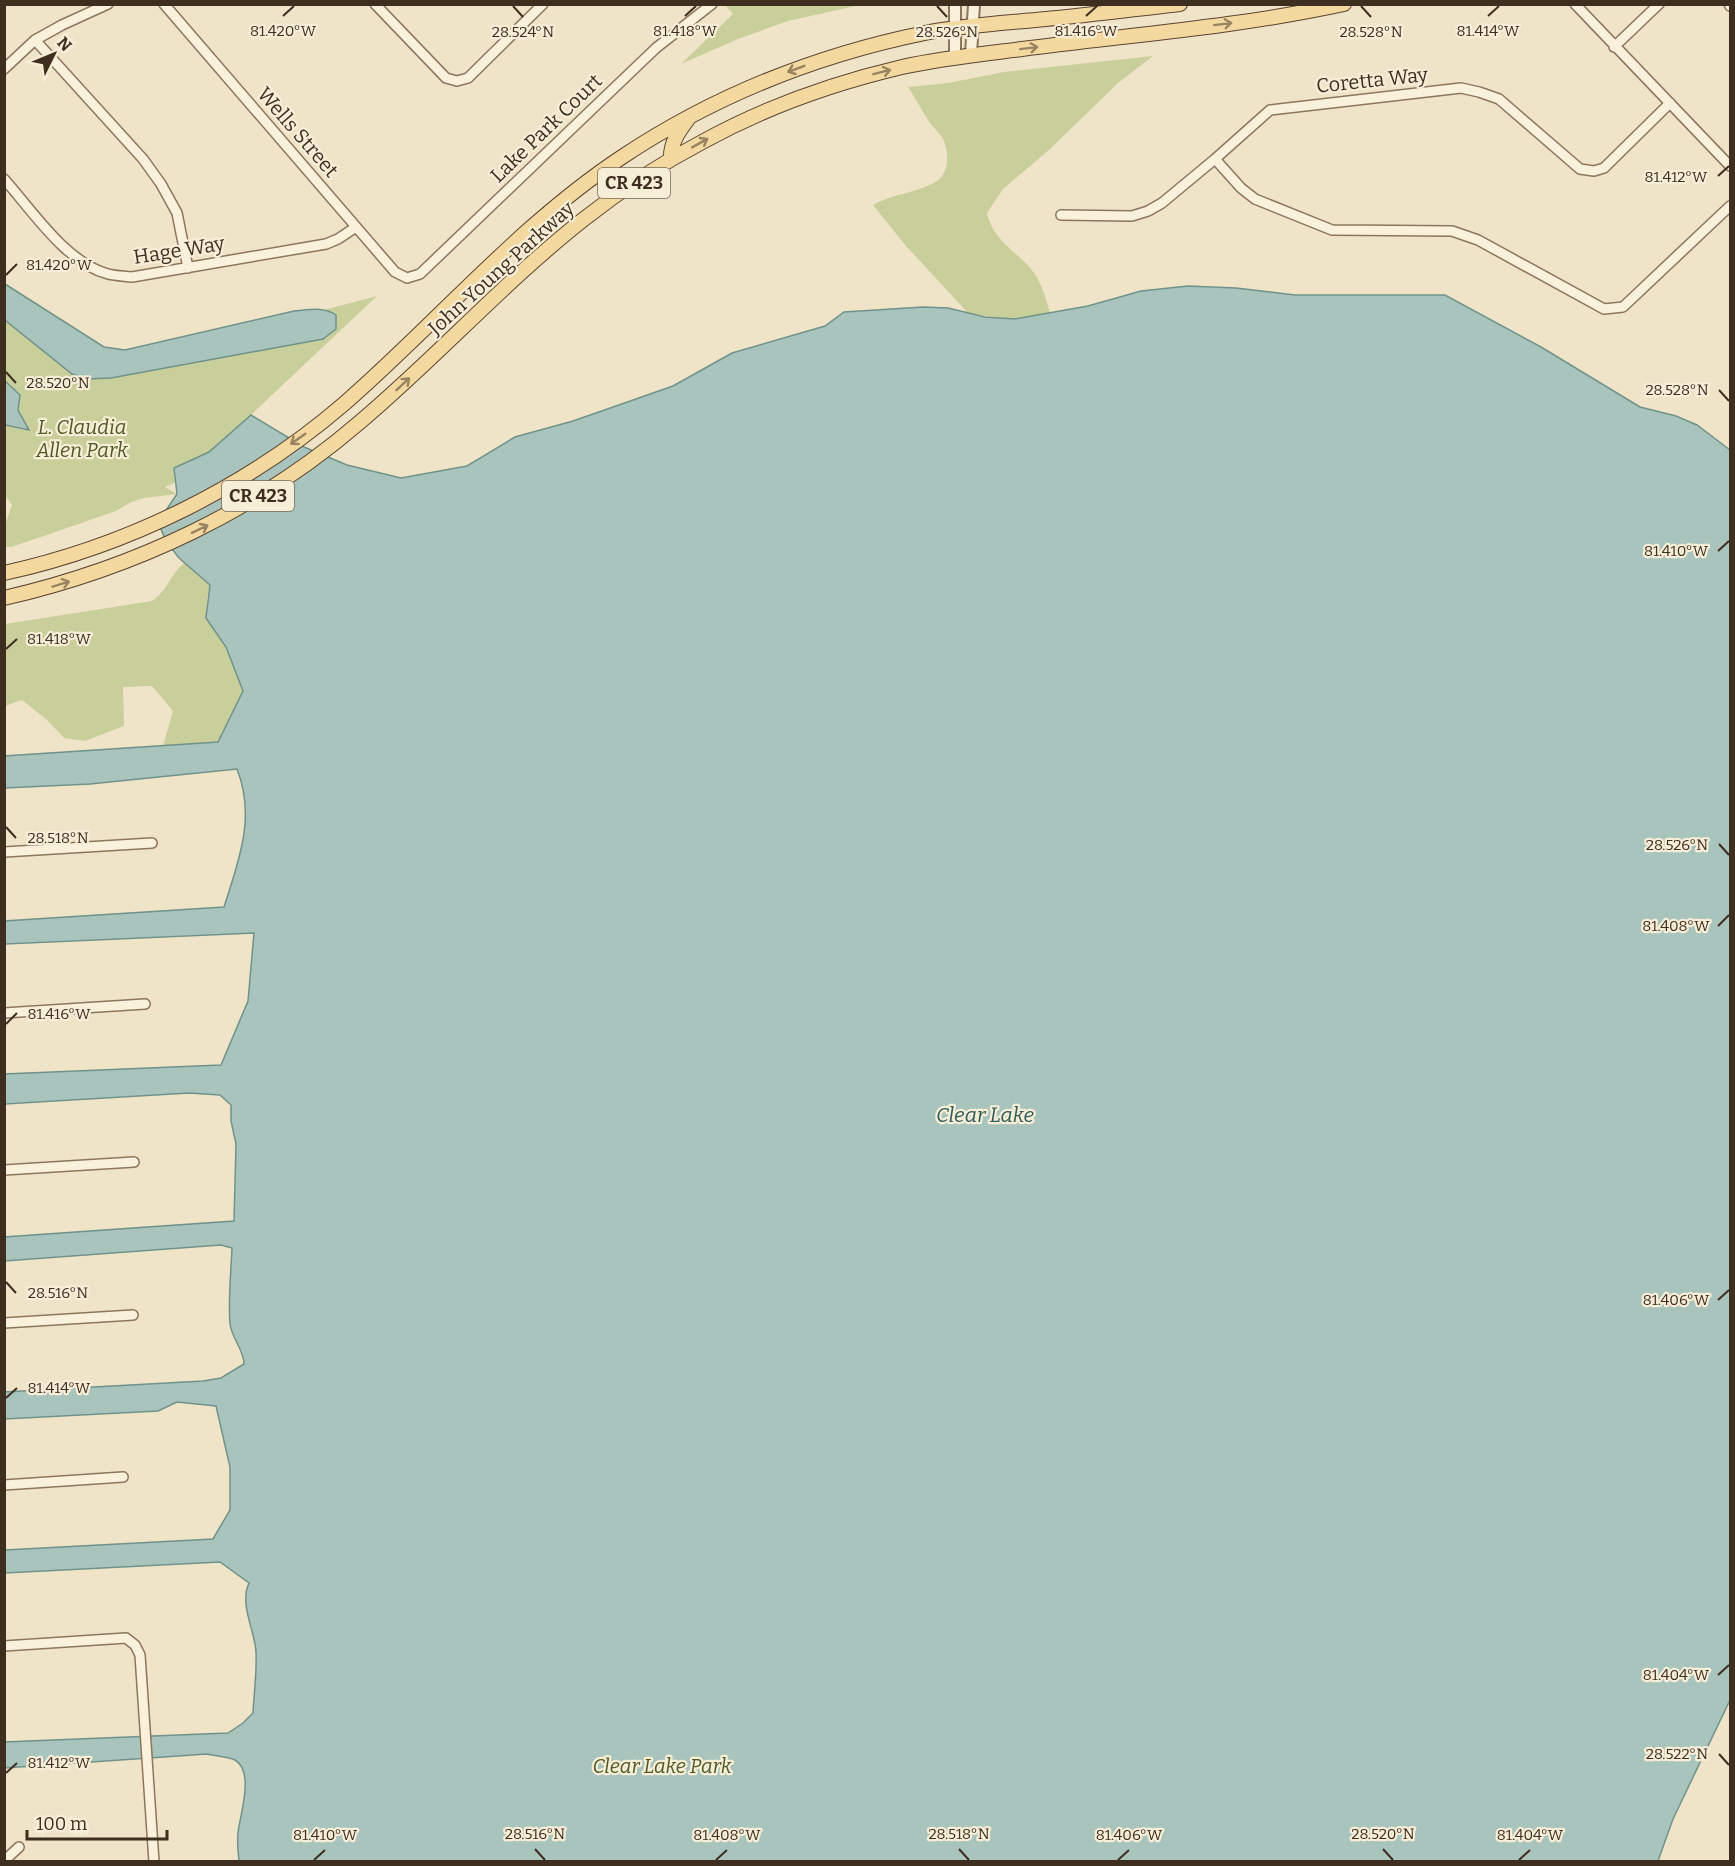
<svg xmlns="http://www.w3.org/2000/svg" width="1735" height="1866" font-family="Bitter,serif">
<rect width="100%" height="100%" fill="#f0e4c8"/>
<path fill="#c9cf9b" d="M725,5H860L788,21L738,39L681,64L733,14Z
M1153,56L1118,83L1049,150L1003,189L987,213C994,243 1017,250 1034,273C1042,284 1046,299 1050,313L1015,319L969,314L906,246L873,205C892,194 915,193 934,183C950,175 950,151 942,137C938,132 934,128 930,123C922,111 916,99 908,87L948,83L1004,72Z
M377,296L183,479L165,487L177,494L144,498L131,502L116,511L38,538L11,547H4L5,525L12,505L5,495V301L106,367Z
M184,563L210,585L207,599L206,618L226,647L243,691L218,742L163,746L173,711L152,686L123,687L124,726L85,741L64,738L47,720L22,700L5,706V624L152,601C169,589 169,576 184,563Z"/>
<path fill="#a9c4bc" stroke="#6f938a" stroke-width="1.5" d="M5,284L104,347L125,350L294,311C308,310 324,306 336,315V329L323,339L111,378L87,379L72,374L6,321L5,319Z
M1188,286L1236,288L1295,295H1445L1541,347L1640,407L1676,416L1697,425L1730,450V1700L1673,1819L1658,1861H239C238,1852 237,1843 238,1833C240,1814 255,1772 235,1760C227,1756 215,1756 207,1754L5,1768L4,1742L228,1733L243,1723L253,1713C254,1693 257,1672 256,1652C255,1630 239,1605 249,1583L220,1562L5,1573V1550L213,1539L230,1510V1467L216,1406L177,1402L158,1411L5,1419L4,1392L203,1381L221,1378L244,1364C244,1350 232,1339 230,1324C228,1300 231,1273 232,1248L221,1245L5,1261L4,1237L234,1221L236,1144L231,1121V1105L220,1095L189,1093L5,1104L4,1074L221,1065L248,1001L254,933L5,944L4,921L224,907C239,860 256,817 237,769L90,784L5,788L4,756L218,742L243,691L226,647L206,618L210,585L179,558L166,541L158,522L177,494L174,468L209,452L251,415L304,447L347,465L401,478L467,466L515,437L573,421L673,386L732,353L825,326L844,312L923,307L948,308L985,317L1015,319L1088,306L1141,291Z
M4,380L20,395L18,410L29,430L5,425Z"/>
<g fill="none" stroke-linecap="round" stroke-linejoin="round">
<g stroke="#8d765c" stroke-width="12">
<path id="minor" d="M164,4L395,272L407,278L420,274L656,48L712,4
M375,4L446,78L457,81L468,78L543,4
M1575,4L1730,166
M1729,4L1730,6
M35,40L143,159L161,184L177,213L188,268
M1614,47L1659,4
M4,69L35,40L62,25L108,4
M1215,159L1241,188L1255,199L1332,230L1452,231L1478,240L1604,309L1623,307L1730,206
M4,179C32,210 66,263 108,274C116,276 124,276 132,277L326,244L338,239L356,227
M1061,215L1132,216L1148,211L1162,203L1215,159L1270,110L1461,88L1479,92L1499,99L1580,169L1594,171L1604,168L1670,103
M4,852L152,843
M4,1013L145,1004
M4,1170L134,1162
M4,1323L133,1315
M4,1485L123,1477
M4,1646L126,1638L135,1645L140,1655L154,1862
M4,1861L19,1847"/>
</g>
<g stroke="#8d765c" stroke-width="14">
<path id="tertiary" d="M971,55L974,4
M955,58V4"/>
</g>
<g stroke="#5b4430" stroke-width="16">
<path id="primary" d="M671,159C670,143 679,131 688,119
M4,573C128,546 249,486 345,403C438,322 518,226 622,157C714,96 817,55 925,33C965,25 1006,23 1046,19C1091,15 1135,9 1180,4
M4,598C135,568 258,510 360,422C437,357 505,281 584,219C622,189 662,163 704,141C766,107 834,83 902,67C942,58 982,54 1022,49C1129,35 1238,27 1344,4"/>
</g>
<use href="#minor" stroke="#faf1dc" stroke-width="9"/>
<use href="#tertiary" stroke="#faf1dc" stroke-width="10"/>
<use href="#primary" stroke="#f3d9a0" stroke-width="14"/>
</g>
<defs><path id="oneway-shaft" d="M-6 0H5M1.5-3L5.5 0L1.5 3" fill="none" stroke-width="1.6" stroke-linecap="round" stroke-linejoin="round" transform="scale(1.5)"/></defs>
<g stroke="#988460">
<use href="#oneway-shaft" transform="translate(1223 24) rotate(-7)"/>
<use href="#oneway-shaft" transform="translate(1029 48) rotate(-7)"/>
<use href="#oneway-shaft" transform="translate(796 69) rotate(159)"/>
<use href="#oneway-shaft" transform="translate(882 72) rotate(-14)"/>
<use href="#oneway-shaft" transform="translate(700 143) rotate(-29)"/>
<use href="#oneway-shaft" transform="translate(403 384) rotate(-43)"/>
<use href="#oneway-shaft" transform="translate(298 439) rotate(145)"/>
<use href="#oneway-shaft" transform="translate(200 529) rotate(-26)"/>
<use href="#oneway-shaft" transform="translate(61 584) rotate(-17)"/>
</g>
<path fill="none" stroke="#3d2e20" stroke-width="2" d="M513,6L523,17M937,6L947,17M1361,6L1371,17M283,16L294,6M685,16L696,6M1086,16L1097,6M1488,16L1499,6M1718,176L1729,166M6,275L17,264M6,372L16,383M1719,390L1729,401M1718,551L1729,541M6,649L17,639M6,827L16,838M1719,844L1729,855M1718,926L1729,915M6,1024L17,1013M6,1282L16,1293M1718,1300L1729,1290M6,1398L17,1388M1718,1675L1729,1665M1719,1754L1729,1765M6,1773L17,1763M535,1849L545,1860M959,1849L969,1860M1383,1849L1393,1860M314,1860L325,1850M716,1860L727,1850M1118,1860L1129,1850M1519,1860L1530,1850"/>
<g text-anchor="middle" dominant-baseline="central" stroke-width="4.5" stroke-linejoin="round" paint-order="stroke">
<g fill="#f7eed8" stroke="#756857" stroke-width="1.5">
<rect x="598" y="168" width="72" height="30" rx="4.5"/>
<rect x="222" y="481" width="72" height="30" rx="4.5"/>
</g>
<g font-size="18" font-weight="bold" fill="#3d2e20">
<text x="634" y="183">CR 423</text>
<text x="258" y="496">CR 423</text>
</g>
<g font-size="20" fill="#3d2e20" stroke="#f7eed8">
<text transform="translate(1372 80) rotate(-6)">Coretta Way</text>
<text transform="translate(546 128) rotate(-44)">Lake Park Court</text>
<text transform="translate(298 132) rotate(49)">Wells Street</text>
<text transform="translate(179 250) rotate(-9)">Hage Way</text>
<text transform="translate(501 268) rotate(-42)">John Young Parkway</text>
</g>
<g font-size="20" font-style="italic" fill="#4d5a26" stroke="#f7eed8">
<text x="82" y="427">L. Claudia<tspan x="82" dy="23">Allen Park</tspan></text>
<text x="662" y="1766">Clear Lake Park</text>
</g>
<g font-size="21" font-style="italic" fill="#2f5d5a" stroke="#f7eed8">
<text x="985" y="1115">Clear Lake</text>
</g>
</g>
<g font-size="15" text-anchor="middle" fill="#3d2e20" stroke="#f7eed8" stroke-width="4.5" stroke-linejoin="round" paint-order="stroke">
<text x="283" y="36">81.420°W</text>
<text x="685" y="36">81.418°W</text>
<text x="1086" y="36">81.416°W</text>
<text x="1488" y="36">81.414°W</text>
<text x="523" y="37">28.524°N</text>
<text x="947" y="37">28.526°N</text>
<text x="1371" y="37">28.528°N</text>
<text x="1676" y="182">81.412°W</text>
<text x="59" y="270">81.420°W</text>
<text x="58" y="388">28.520°N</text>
<text x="1677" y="395">28.528°N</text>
<text x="1676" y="556">81.410°W</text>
<text x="59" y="644">81.418°W</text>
<text x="58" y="843">28.518°N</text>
<text x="1677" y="850">28.526°N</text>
<text x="1676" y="931">81.408°W</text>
<text x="59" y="1019">81.416°W</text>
<text x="58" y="1298">28.516°N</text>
<text x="1676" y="1305">81.406°W</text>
<text x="59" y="1393">81.414°W</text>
<text x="1676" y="1680">81.404°W</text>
<text x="1677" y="1759">28.522°N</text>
<text x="59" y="1768">81.412°W</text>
<text x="535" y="1839">28.516°N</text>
<text x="959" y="1839">28.518°N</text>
<text x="1383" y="1839">28.520°N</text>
<text x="325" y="1840">81.410°W</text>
<text x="727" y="1840">81.408°W</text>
<text x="1129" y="1840">81.406°W</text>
<text x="1530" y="1840">81.404°W</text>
</g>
<rect width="1735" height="1866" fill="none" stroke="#3d2e20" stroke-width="12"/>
<g transform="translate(54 54) rotate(47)" stroke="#f7eed8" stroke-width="4.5" paint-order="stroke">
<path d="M0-4.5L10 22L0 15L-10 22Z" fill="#3d2e20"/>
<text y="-9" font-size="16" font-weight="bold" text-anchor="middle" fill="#3d2e20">N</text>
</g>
<path d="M27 1830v9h140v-9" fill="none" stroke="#3d2e20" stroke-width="3"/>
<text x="36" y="1830" font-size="18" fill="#3d2e20" stroke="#f7eed8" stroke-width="4.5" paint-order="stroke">100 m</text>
</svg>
